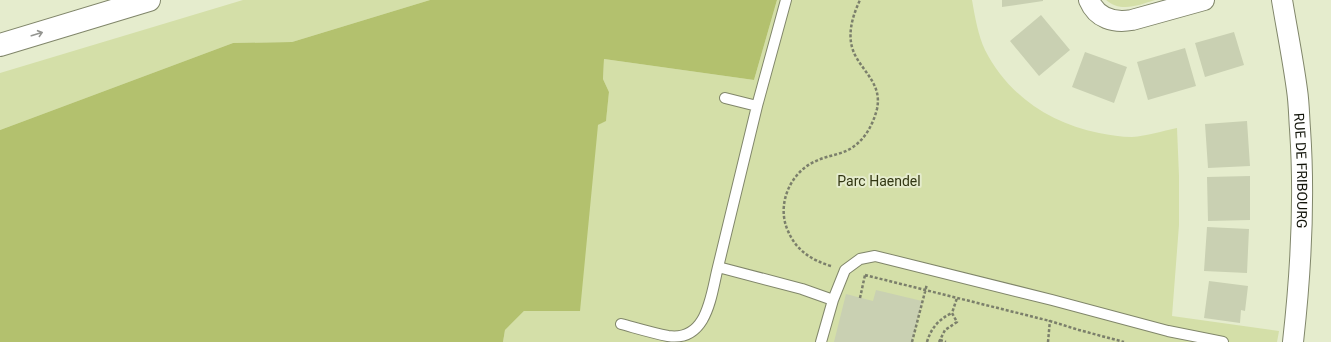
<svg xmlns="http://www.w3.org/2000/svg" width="1331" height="342" font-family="Roboto,sans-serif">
<rect width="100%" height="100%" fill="#e5eccd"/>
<path fill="#d4dfa8" d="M243,0H430L292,42L233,43L0,130V73Z
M777,0H972C975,17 978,35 985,50C1008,95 1049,123 1099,133C1110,135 1121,137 1132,137C1147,136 1162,131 1177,128L1179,176V225L1172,316L1279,331L1277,342H503L505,330L524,311L598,125L606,120L609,92L603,79L604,59L754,80Z
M1106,0H1155C1139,5 1121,13 1106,0Z"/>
<path fill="#b3c16e" d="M430,0H777L754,80L604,59L603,79L609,92L606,121L598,125L580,311H524L505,330L503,342H0V130L233,43L292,42Z"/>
<path fill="#c9d0b2" d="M1002,0H1043V1L1002,7Z
M1041,15L1070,50L1039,76L1010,41Z
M1234,32L1244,65L1205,77L1195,43Z
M1185,48L1196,86L1148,100L1137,62Z
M1085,52L1127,67L1114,103L1072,87Z
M1247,121L1250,166L1208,168L1205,124Z
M1250,176V220L1208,221L1207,177Z
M1207,227L1249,229L1247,273L1204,271Z
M1209,281L1248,286L1245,311L1241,310L1240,323L1204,318Z
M876,290L922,301L912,342H834L846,294L873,301Z"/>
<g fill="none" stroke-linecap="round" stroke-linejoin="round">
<g stroke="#80866a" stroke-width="12">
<path id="lane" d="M725,98L757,106
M718,267L757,106L786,0
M621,324C636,328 652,333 668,336C708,342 711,294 718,267L802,289L833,300
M821,342L833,300L845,270L860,259L875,256L1052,300L1168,331L1223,342"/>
</g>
<g stroke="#80866a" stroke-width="22">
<g id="street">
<path d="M1089,0C1097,19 1114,23 1132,20L1204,0"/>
<path id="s1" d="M1282,0C1287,30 1293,60 1297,90C1299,103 1299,116 1300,129C1305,201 1301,271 1293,342"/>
</g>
</g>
<g stroke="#80866a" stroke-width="24">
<path id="highway" d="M0,45L149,0"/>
</g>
<path stroke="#7b7f6b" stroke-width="2.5" stroke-dasharray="3 2" stroke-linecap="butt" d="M831,266C811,260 796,250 788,231C776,205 790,172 816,161C828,155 842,155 853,147C866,138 873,124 877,109C882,85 865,74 855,55C846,37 852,17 860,0
M865,275L1050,321L1079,330L1124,342
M860,298L865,275
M940,340L946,342
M912,342L927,284
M927,342C931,328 939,319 952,313
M939,342L945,330L957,322L952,313L957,298
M1048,342L1050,320"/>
<use href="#lane" stroke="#fff" stroke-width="10"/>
<use href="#street" stroke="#fff" stroke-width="20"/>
<use href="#highway" stroke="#fff" stroke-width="22"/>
</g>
<defs><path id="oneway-shaft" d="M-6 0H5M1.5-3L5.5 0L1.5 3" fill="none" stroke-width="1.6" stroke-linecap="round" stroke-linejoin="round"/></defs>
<use stroke="#949591" href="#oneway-shaft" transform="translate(37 34) rotate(-17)"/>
<g text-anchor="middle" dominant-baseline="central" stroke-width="4" stroke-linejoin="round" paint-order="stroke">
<g font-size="14" fill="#12140a" stroke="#e5eccd">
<text stroke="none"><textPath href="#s1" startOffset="172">RUE DE FRIBOURG</textPath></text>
</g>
<g font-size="14" fill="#323713" stroke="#e5eccd">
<text x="879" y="181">Parc Haendel</text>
</g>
</g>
</svg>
